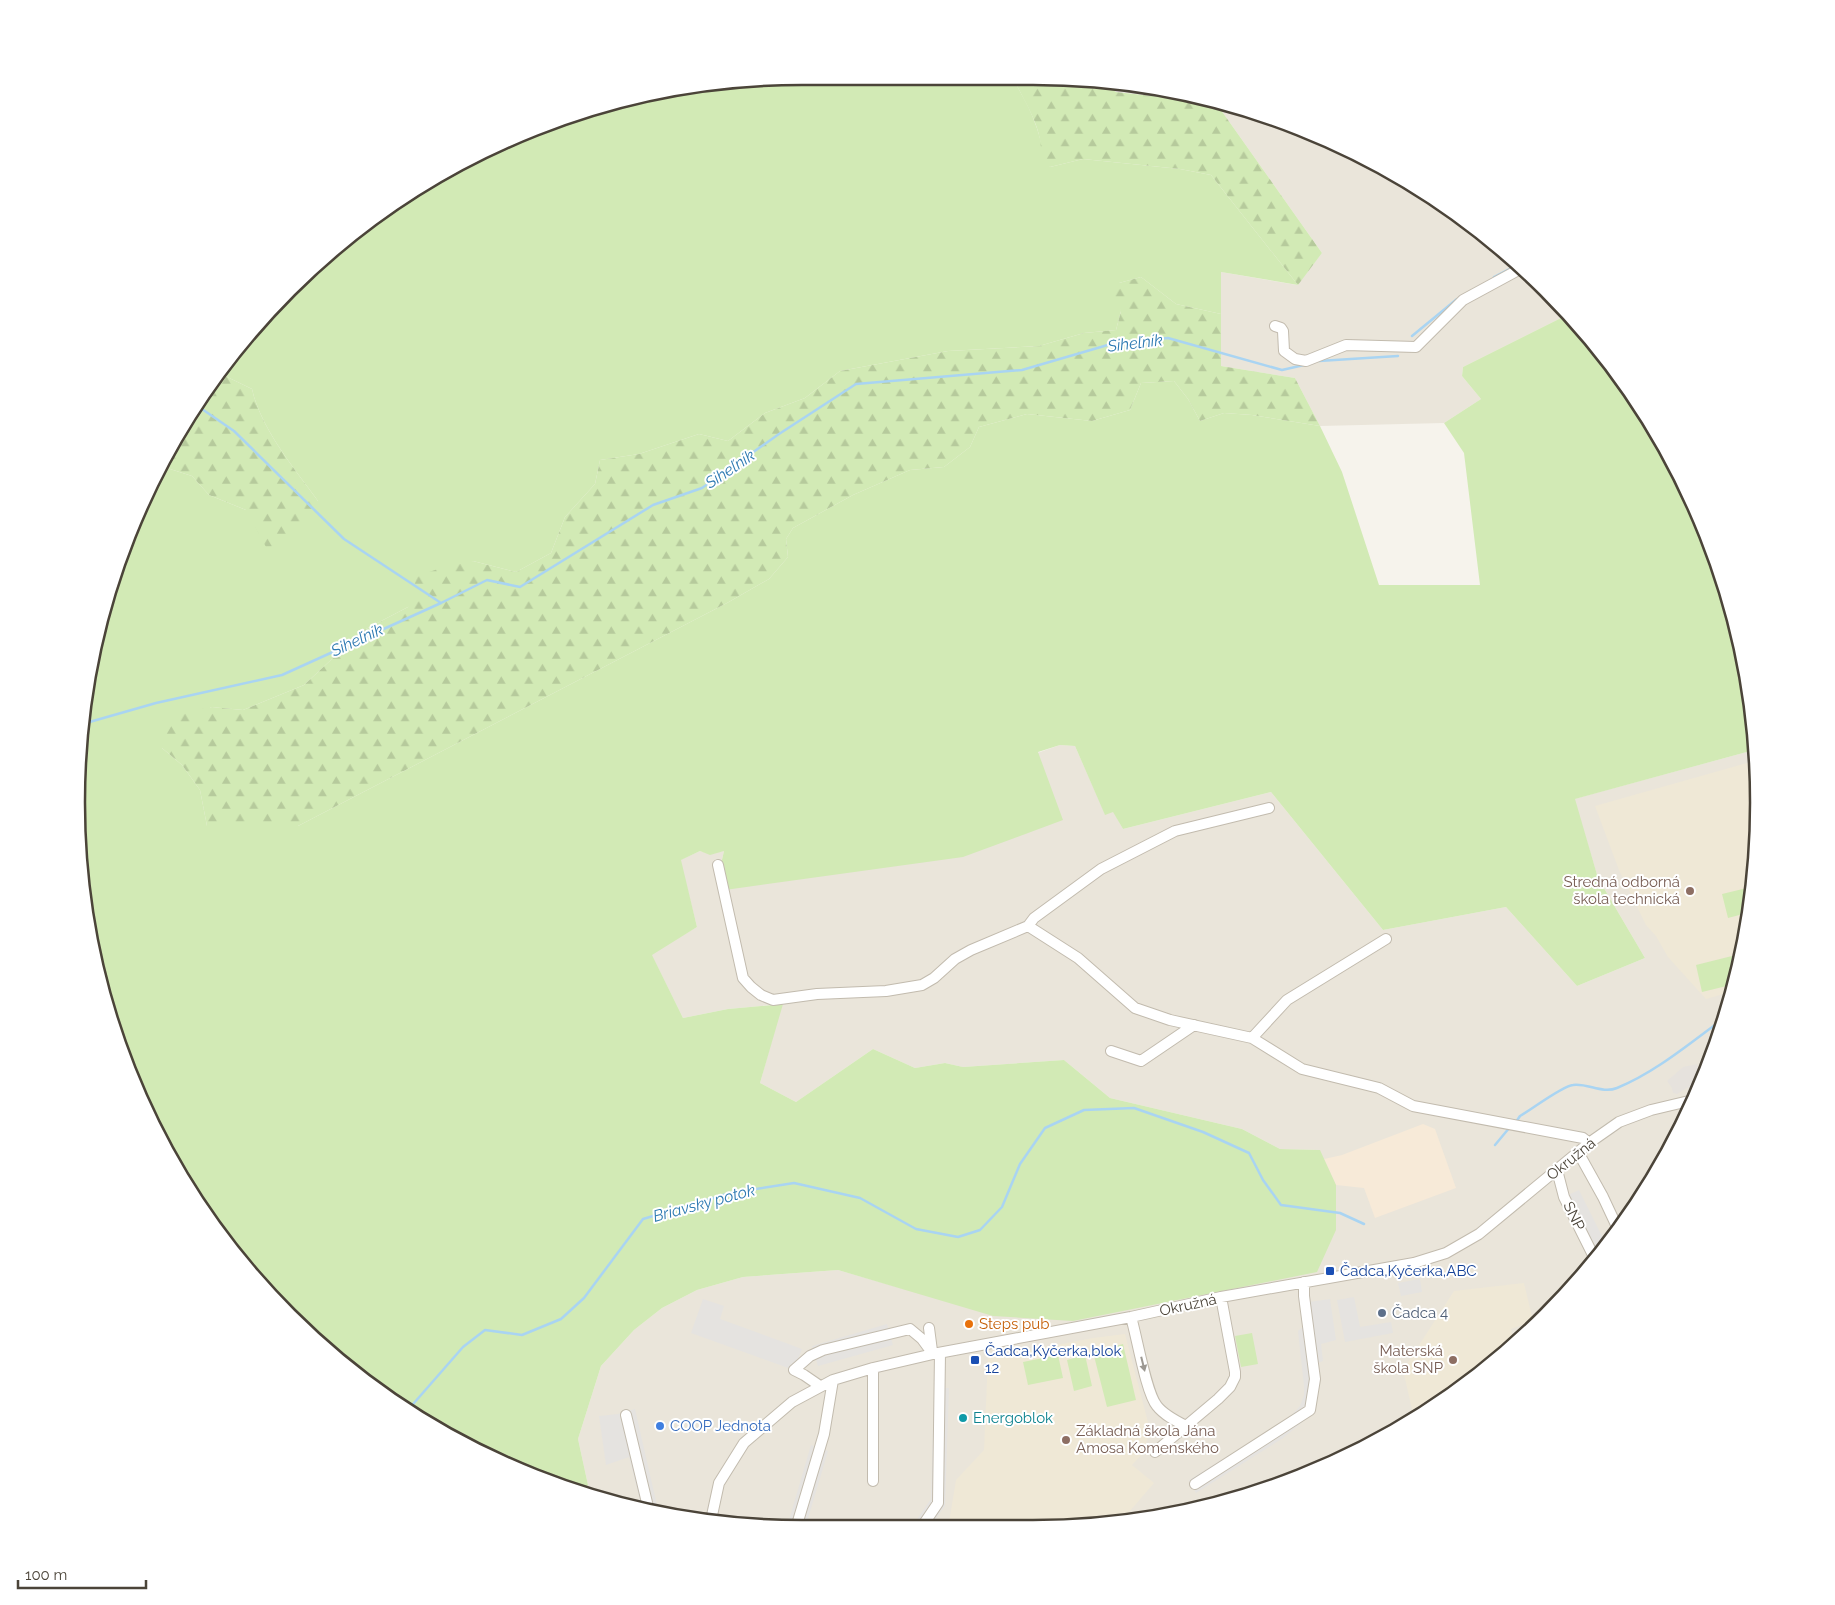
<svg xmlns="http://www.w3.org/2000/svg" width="1835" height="1605" font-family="Raleway,sans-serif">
<defs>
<pattern id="forest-firs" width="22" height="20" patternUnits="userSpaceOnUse" patternTransform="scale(1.25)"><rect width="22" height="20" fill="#d2eab5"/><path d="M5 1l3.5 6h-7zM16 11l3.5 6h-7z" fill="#b6ca9c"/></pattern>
</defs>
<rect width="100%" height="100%" fill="#f6f3ec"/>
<path fill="#eae5da" d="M1216,103L1266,115L1395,173L1511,256L1569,314L1463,367L1462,376L1481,399L1444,423L1320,426L1295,378L1221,366V272L1297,285L1322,253Z
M1060,745L1075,746L1105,814L1113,811L1123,829L1271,792L1383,930L1506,907L1577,986L1645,958L1598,878L1574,799L1754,750L1757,850L1734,991L1684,1124L1608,1245L1511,1349L1395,1432L1266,1490L1080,1527L802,1529L661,1515L582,1491L588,1485L578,1439L601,1366L634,1330L662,1308L697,1290L743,1277L838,1270L904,1289L1320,1150L1280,1149L1242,1129L1110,1098L1064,1060L963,1067L945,1063L915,1068L873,1049L796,1102L760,1083L782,1004L728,1009L683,1018L651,954L697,927L680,860L700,851L707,853L724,851L721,864Z"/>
<path fill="#f7ead8" d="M1423,1124L1435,1129L1456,1188L1375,1218L1364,1188L1336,1185L1324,1159L1342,1155Z"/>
<path fill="#e6e2dd" d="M1102,82L1128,83L1212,102L1116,92Z
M1697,1064L1701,1078L1696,1082L1698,1086L1697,1090L1689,1091L1688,1087L1677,1094L1673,1093L1672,1088L1667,1081L1683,1067Z"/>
<path fill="#efe8d6" d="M1754,761L1757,850L1734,991L1706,999L1668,957L1656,936L1646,925L1619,870L1595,806Z
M1524,1283L1533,1321L1511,1329L1514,1345L1414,1418L1403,1370L1454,1291Z
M1125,1334L1150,1430L1143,1453L1132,1465L1154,1483L1123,1519L1080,1527L948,1528L956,1480L984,1450L988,1358L1093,1338Z"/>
<path fill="#d2eab5" d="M803,76L1014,80C1021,94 1030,108 1035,123C1041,138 1042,152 1050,167L1083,159L1180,169L1211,175L1298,285L1221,272V314L1176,304L1141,277L1119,283L1121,311L1116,330L1084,333L1039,346L948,351L840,371L805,398L765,413L728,441L699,434L639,454L600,460L595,484L565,517L551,553L516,572L473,561L408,607L362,631L304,685L243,710L211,707L162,748L182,765L200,790L207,826H298L727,603L769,579L788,557L786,539L793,528L853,495L910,470L944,467L970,447L979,427L1027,414L1092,421L1130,410L1141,383L1174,381L1188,399L1200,421L1224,413L1252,415L1320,426L1342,472L1379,585H1480L1464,453L1444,423L1481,399L1462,376L1463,367L1569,314L1579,324L1662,440L1720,569L1753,708L1754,750L1575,799L1598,878L1645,958L1577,986L1506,907L1383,930L1271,792L1123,829L1113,812L1105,815L1075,746L1060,745L1038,752L1063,820L963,857L725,890L721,864L724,851L710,855L700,851L681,860L697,927L652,955L683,1018L728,1009L783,1004L760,1083L796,1102L873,1049L915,1068L945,1063L963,1067L1064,1060L1110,1098L1242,1129L1280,1149L1320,1150L1336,1185V1230L1317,1272L1073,1321L993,1316L838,1270L743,1277L697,1290L662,1308L634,1330L601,1366L578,1439L588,1485L582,1491L525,1474L399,1407L289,1316L174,1166L115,1036L78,850L90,661L132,524L166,465L170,469L192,476L209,495L246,510L318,501C294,468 261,429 252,389L219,373L226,361L324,256L481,151L615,101Z
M1751,887L1747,913L1728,918L1722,894Z
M1732,956L1736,976L1735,984L1702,992L1696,965Z
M1252,1333L1258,1364L1241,1367L1235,1336Z
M1123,1344L1136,1400L1107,1407L1093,1352Z
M1058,1355L1063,1378L1028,1385L1023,1362Z
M1085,1355L1092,1386L1074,1391L1067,1360Z"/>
<path fill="url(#forest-firs)" d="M1014,80L1102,82L1116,92L1216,103L1322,253L1298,285L1211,175L1180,169L1083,159L1050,167L1040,161C1046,133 1026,105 1014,80Z
M1141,277L1176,304L1221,314V366L1295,378L1320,426L1252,415L1224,413L1200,421L1188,399L1174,381L1141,383L1130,410L1092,421L1027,414L979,427L970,447L944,467L910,470L853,495L793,528L786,539L788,557L769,579L727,603L298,826H207L200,790L182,765L162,748V717L212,707L243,710L304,685L362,631L408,607L417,576L441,568L473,561L516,572L551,553L565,517L595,484L600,460L639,454L699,434L728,441L765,413L805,398L840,371L948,351L1039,346L1084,333L1116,330L1121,311L1113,293L1119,283Z
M219,373L252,389C261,429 294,468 318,501L302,526L282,546L266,547L246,510L209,495L192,476L170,469L166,465Z"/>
<path fill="#e5e3e0" d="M1579,1190L1607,1246L1595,1259L1564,1197Z
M1420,1279L1422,1292L1401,1296L1398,1283Z
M1354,1297L1360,1327L1391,1322L1393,1333L1345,1342L1337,1300Z
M703,1299L724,1306L720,1319L802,1349L794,1370L691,1333Z
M1330,1299L1336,1340L1321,1344L1323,1361L1318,1363L1316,1374L1318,1397L1311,1415L1283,1438L1196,1493L1189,1480L1288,1419L1300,1406L1304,1395V1386L1298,1331L1304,1326L1309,1302Z
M887,1324L893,1345L818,1366L812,1346Z
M934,1388H949L945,1506L929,1528H911L931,1499Z
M635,1409L659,1514L642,1509L629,1457L606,1465L599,1416L618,1414Z
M811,1445L828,1451L805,1529L787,1527Z"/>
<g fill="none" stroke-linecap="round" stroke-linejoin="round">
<path stroke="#a9d4f2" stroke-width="2.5" d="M1494,277L1519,264
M1412,336L1457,299
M1319,361L1398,356
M199,407L234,431L344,539L441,603
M86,723L156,703L282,675L441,603L487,580L520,587L653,505L702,488L779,434L856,384L1022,370L1118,342L1168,338L1282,370L1304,365
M1516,1122L1520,1116C1531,1110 1562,1086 1573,1085C1588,1083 1602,1094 1617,1088C1656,1072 1690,1043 1723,1019
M1495,1145L1510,1127
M407,1411L463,1347L485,1330L522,1335L561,1319L584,1298L643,1219L730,1193L794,1183L860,1198L916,1229L958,1237L980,1230L1002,1207L1020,1164L1045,1128L1084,1110L1134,1108L1203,1132L1249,1153L1263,1180L1281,1205L1340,1213L1364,1224"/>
<g stroke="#c2bbae" stroke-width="12">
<path id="minor" d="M1275,326L1281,328L1283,331L1284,351L1295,359L1306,361L1346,345L1416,347L1463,300L1522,268
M1269,808L1175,831L1101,869L1034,918L1028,926L1078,958L1135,1008L1170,1020L1252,1038L1302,1069L1379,1088L1413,1106L1583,1138L1589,1143
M718,865L743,978L751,987L761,995L773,1000L817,994L886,991L922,985L934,978L955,959L971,950L1028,926
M1252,1038L1287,1000L1386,939
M1111,1051L1141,1061L1194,1025
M1578,1152L1603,1197L1618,1229
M1557,1170L1564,1197L1595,1259
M1131,1317C1137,1337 1146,1393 1157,1406C1164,1415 1176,1421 1186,1426
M929,1328L932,1351
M873,1368V1481
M820,1386L804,1375L794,1370L810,1356L823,1350L910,1329L922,1339L933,1354
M626,1415L649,1511
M1155,1452L1218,1399L1230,1387L1235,1377V1372L1221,1297
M1195,1484L1310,1410L1315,1379L1304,1296V1282
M711,1520L719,1483L744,1443L792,1402L833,1380L873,1368L933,1354L1131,1317L1221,1297L1414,1263L1446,1253L1479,1234L1589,1143L1619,1122L1651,1110L1693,1100
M796,1528L824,1434L833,1380
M921,1528L938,1503L940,1353"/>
</g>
<use href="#minor" stroke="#fff" stroke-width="10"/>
</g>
<defs><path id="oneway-solid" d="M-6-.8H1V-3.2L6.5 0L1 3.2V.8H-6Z" transform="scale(1.25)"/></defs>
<use fill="#9c9892" href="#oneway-solid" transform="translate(1143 1364) rotate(76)"/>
<g fill="#8d6e63" stroke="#fff" stroke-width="2">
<circle cx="1690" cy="891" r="5"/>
<circle cx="1453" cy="1360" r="5"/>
<circle cx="1066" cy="1440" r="5"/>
</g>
<g fill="#1a4fb4" stroke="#fff" stroke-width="2">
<rect x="1325" y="1266" width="10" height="10" rx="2.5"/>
<rect x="970" y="1355" width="10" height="10" rx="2.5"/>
</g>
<circle fill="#5c6f8a" stroke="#fff" stroke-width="2" cx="1382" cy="1313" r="5"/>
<circle fill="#e8710a" stroke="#fff" stroke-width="2" cx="969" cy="1324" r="5"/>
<circle fill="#0f9aa8" stroke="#fff" stroke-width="2" cx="963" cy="1418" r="5"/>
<circle fill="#3f7fe0" stroke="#fff" stroke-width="2" cx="660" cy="1426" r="5"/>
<g text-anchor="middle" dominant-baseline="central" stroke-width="4" stroke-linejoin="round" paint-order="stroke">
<g font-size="15" fill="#785e54" stroke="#fff" text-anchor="end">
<text x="1680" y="882">Stredná odborná<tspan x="1680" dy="17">škola technická</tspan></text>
<text x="1443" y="1351">Materská<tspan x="1443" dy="17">škola SNP</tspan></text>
<text x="1076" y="1431" text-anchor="start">Základná škola Jána<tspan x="1076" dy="17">Amosa Komenského</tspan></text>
</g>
<g font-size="15" fill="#4b4439" stroke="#fff">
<text transform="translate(1571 1159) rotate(-39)">Okružná</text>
<text transform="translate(1574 1216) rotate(64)">SNP</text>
<text transform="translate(1188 1305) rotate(-12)">Okružná</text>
</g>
<g font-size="15" fill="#164399" stroke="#fff" text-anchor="start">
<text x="1340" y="1271">Čadca,Kyčerka,ABC</text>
<text x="985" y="1351">Čadca,Kyčerka,blok<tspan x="985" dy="17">12</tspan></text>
</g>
<g font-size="15" fill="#4e5e75" stroke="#fff" text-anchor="start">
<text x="1392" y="1313">Čadca 4</text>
</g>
<g font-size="15" fill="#c56008" stroke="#fff" text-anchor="start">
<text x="979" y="1324">Steps pub</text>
</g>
<g font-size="15" fill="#0d838f" stroke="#fff" text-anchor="start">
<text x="973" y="1418">Energoblok</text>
</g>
<g font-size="15" fill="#366cbe" stroke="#fff" text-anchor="start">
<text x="670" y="1426">COOP Jednota</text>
</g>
<g font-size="16" font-style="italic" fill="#2e7ab2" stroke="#fff">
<text transform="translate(1135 343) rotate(-7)">Siheľník</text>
<text transform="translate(730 469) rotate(-34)">Siheľník</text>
<text transform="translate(357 640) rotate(-25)">Siheľník</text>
<text transform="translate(704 1203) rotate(-15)">Briavsky potok</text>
</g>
</g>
<path d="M0 0H1835V1605H0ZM802 85H1033A717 717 0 0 1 1750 802V803A717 717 0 0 1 1033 1520H802A717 717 0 0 1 85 803V802A717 717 0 0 1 802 85Z" fill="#fff" fill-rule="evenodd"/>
<path fill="none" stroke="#4b4439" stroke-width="2.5" d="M802 85H1033A717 717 0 0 1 1750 802V803A717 717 0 0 1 1033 1520H802A717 717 0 0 1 85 803V802A717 717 0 0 1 802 85Z"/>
<path d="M18 1580v8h128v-8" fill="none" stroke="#4b4439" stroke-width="2.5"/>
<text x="25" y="1580" font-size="15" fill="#4b4439" stroke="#ffffff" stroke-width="4" paint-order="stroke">100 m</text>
</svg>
